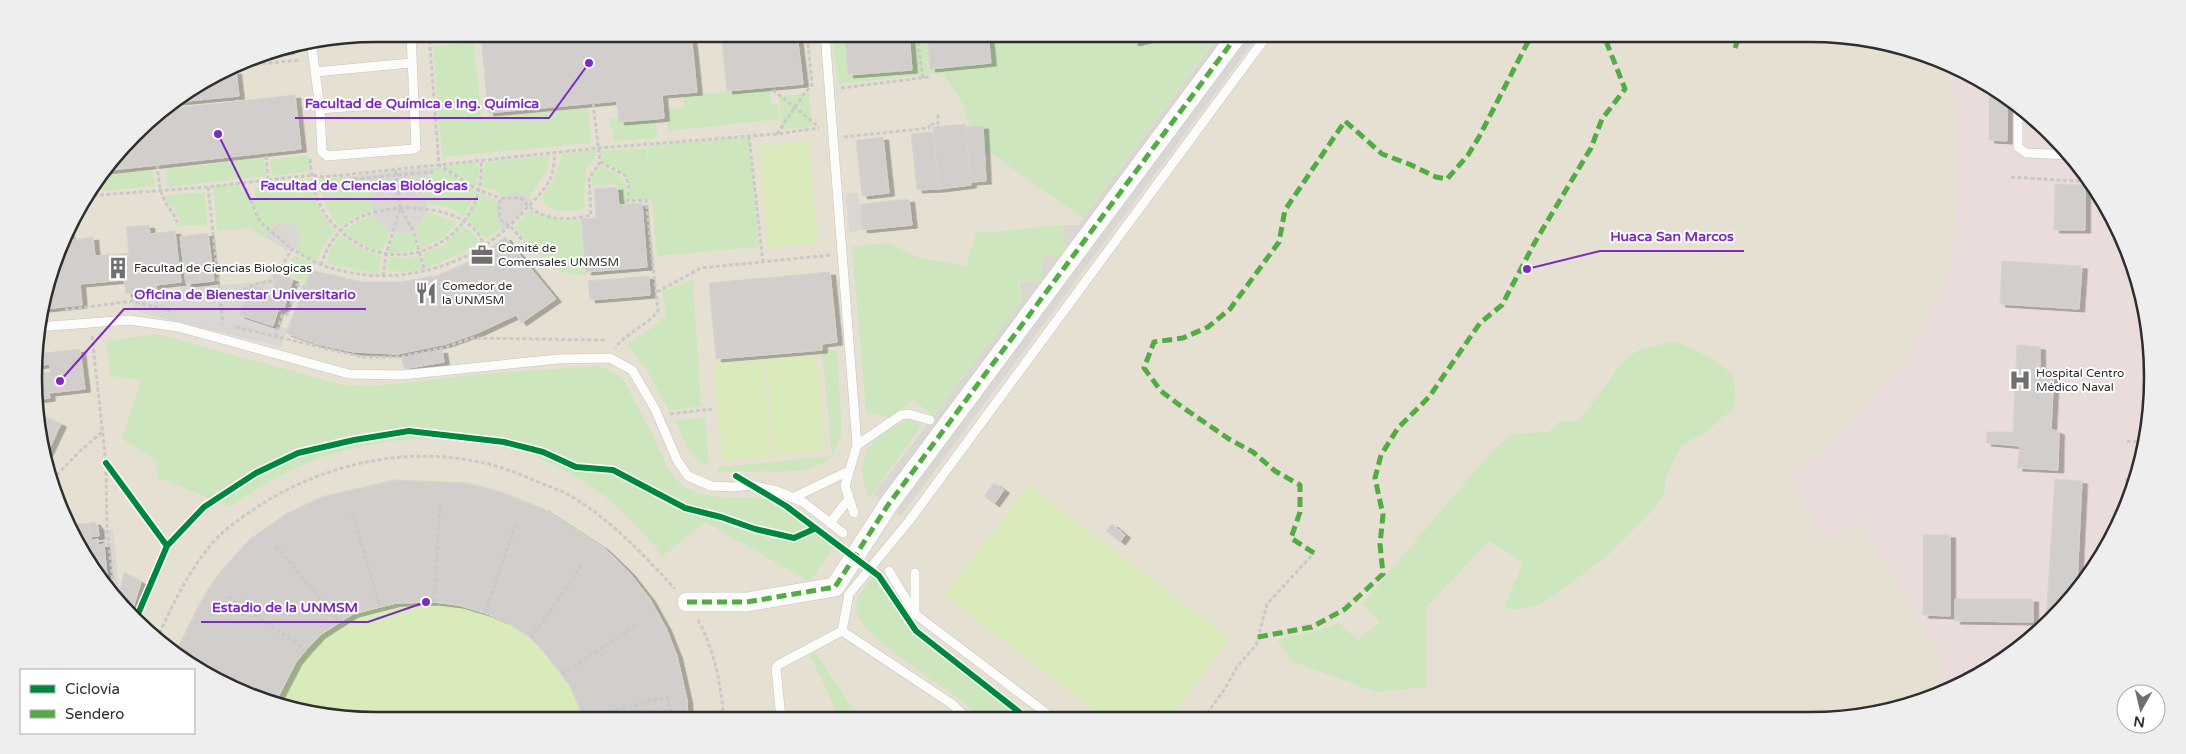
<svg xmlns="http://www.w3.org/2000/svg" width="2186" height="754" font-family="'Varela Round',sans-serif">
<defs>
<filter id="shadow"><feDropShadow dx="5.5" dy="3" stdDeviation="0" flood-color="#0004"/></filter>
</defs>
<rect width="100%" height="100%" fill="#ece8e4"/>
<path fill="#e6e0d3" d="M377,34H1809L1898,45L1945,63L1951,74L1958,135V193L1950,272L1906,361L1825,452L1788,475L1860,521L1943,660L1935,693L1854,717L377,720L288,709L186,662L134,620L92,568L45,466L34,399L37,332L69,225L105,168L150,119L246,60L310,40Z"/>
<path fill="#e9dcdb" d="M1945,63L1961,69L2018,105L2067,150L2106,205L2134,266L2149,332L2152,399L2141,466L2106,549L2036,635L1961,685L1935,693L1943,660L1860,522L1827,541L1788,475L1825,452L1906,361L1950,272L1958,193V135L1951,74Z"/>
<path fill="#cee6be" d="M832,34H1219L1083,218L974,141L963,104L943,73L838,84Z
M473,42L482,118L588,108L591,143L442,157L433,47Z
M770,88L771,104H778L780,119L667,131V109L684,108L683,96Z
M809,93L812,127L782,129L779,96Z
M619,117V122L656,119L657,138L614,141L612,126H609V118Z
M749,137L759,247L657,256L652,199H629L630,186L626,174L601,161L599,151L646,148L650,182L647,146Z
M596,150V158L586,168L584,197L586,207C572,215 550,212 541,199L554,178L562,153Z
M309,155L311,171L272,176L270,159Z
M551,155L546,171L530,197L515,192L503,197L497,191L482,187L485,162Z
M264,158L266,176L168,187L166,169Z
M477,162L479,171L477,187L442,166Z
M599,164C622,180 626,170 628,203L620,204L618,186L615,184L592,186L591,178Z
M440,167L476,192L464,217L449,208L430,204L427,206L425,196L417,185Z
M153,170L155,186L101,191V175Z
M340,177L364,182L376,190L372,202V211L356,216L340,227C327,212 321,198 319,179Z
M310,182L320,212L335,231L325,243L316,262L294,250L298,244L291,222H280L269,229L261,222L250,199L255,197V188Z
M237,183L249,199L260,222L269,230L265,238L249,228L217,231L213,186Z
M205,192L207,225L180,226L178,216L163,196Z
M479,192L498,201L496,216L502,228L486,239L466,219Z
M530,209C547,218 561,221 580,219L586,275C550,278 537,250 514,228Z
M427,212L457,223L445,236L421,249L415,229L423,221Z
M373,215L377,222L389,232L382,252L363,245L343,231L359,221Z
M1064,225L1066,255L1043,280L1018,281L1022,301L933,416L913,400L891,418L866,412L852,246L889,243L916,257L966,266L976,233Z
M462,226L471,231L479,242L462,253L425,268L422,254L442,246Z
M412,231L418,250L388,253L394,233L404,234Z
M340,235L358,247L381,256L378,274L326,263L331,248Z
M293,255L313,263L306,282L286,274Z
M420,255L423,269L405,272L387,271L388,257L407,258Z
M693,280L701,406L669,411L648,372L627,344L653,327L666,315L662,291Z
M157,334L343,385L375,386L483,374L599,366L613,372L623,379C633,398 643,417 653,436C661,452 668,474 682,485C710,505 743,492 774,501C792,506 820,532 835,545L810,582L705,522L663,556C651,542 638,527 625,514C600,490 557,463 525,452C454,428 366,437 298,467C274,477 252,493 229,507L158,477L155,459L122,439L141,380L110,376L106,341Z
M1675,341C1692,349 1728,362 1734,381C1736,389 1735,398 1735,406L1706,432L1681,446L1666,478L1664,494L1652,511L1606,557L1543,603L1520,610L1504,608L1523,562L1489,541L1426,607V687L1377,692L1293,662L1277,640L1327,628L1338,622L1358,640L1380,622L1362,604L1490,453L1512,434L1549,432L1560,421H1579L1623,361L1638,350Z
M822,350H837L842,433L833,455L822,464L803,471L718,472L717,467L832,456Z
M705,418L709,465C688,462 684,436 675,420Z
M907,420H912L921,426L869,499C859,474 858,451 883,433C890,427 899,425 907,420Z
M873,576L913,631L1022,719C1014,719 991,722 984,718C974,714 966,703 957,697C936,681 859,635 856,610C855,597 866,586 873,576Z
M816,653L860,719H840L810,655Z"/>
<path fill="#d9eabb" d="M808,141L818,243L768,248L759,146Z
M817,355L825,451L774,455L766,359Z
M764,360L771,456L722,460L714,364Z
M394,480C418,480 445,478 470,484C589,510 680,594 688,720H377L288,709L186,662L175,653C209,584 244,523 323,497C346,489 370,485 394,480Z
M1028,485L1230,639L1169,719H1106L944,595Z"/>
<path fill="#dad6d2" d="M1220,34H1259L901,516L874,494L1022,301L1020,282L1043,280L1041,257L1066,255L1064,225H1078Z
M440,167L417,184L426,198L427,212L419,226L404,234L389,232L377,222L372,211V202L376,190L364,182L340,177Z
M515,192L533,200L503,231L497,218L496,205L500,198Z
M858,193L862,230L849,232L846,194Z
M280,223L291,222L300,232L298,244L292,253L265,237L270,228Z
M273,273L278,274L272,292L250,301L245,299L239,315L273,326L288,328L281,347L142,313L133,308L132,296H152L175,301L181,298L180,285L214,281V286L257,282L266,280Z
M113,529L119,589L110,590L98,576L107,574L104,544L98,545V539L91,540V537L99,536V530Z"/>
<path fill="#d1cecb" stroke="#d7d4d0" filter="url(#shadow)" d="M481,34H691L697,92L662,95L664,118L656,119L619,122L617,101L488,113Z
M721,34H797L803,84L727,91Z
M872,34H909L912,70L848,75L845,36Z
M973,34H988L991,63L930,69L927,38Z
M1131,34H1154L1155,38L1133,43Z
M288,47L289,51L262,55Z
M236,71L239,96L177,102L226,72Z
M1989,87L2007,98V141L1989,140Z
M295,95L301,149L103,171L150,119L166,109Z
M965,124L971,185L939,189L933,127Z
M983,126L986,181L971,182L965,127Z
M933,132L939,189L917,190L911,134Z
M883,137L889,193L862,196L856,140Z
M2055,184L2085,185V230H2054Z
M617,187L619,205L642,203L647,267L586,272L581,219L596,218L594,189Z
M909,199L912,225L862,230L860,204Z
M149,225L150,234L175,231L181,282L156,285L157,291L126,294L124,280L80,284L82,305L44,309L68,229L70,240L93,237L95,256L129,253L126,227Z
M208,233L214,281L186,284L180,237Z
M505,237L556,299L521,323L516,315L480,332L446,344L398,354L354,352L317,344L286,333L311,270L363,282H401L439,275L475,259Z
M2002,261L2082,266L2079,309L2000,304Z
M830,272L837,342L822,344V350L716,359L709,283Z
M278,274L293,279L284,308L278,311L273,326L239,315L245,299L250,301L255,286L272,292Z
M649,276L650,295L590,300L588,281Z
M2017,345L2040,347V369L2054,373L2051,429L2059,432L2058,470L2017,468L2020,446L1986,443L1987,432H2013Z
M80,349L85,389L49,393L50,398L35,400V374L51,372L50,364L36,366V354Z
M442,350L444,362L426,365L424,353Z
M424,353L426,365L404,369L402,358Z
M37,413L61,424L44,460Z
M2055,479L2082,481L2077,584L2046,622Z
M394,480L467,483L501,492L544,509L604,548L629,572L650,599L666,628L677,656L687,700L688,720H584L570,686L547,656L531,638L506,622L485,613L458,605L434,602L396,603L353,614L340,622L320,635L306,650L296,662L275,703L186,662L175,653L199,605L211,585L221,571L250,539L286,514L322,497Z
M394,480L467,483L501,492L544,509L604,548L629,572L650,599L666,628L677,656L687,700L584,718L570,686L547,656L531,638L506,622L485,613L458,605L434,602L396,603L353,614L320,635L306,650L211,585L221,571L250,539L286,514L322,497Z
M994,483L1004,490L994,504L984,496Z
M95,522L98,527L99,536L90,537L89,523Z
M89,523L91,540L98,539V545L104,544L107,575H98L92,568L72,524Z
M1112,524L1125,535L1120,542L1106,531Z
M1923,535H1950V616L1923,615Z
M124,572L141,582L131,615L125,609L128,602L118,599Z
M211,585L306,650L296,662L275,703L186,662L175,653L199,605Z
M1955,599H2033V622L1955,621Z
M687,700L688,720H584V718Z"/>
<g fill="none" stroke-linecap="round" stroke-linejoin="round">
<g stroke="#c5c4c5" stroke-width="10">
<path id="lane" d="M825,34L857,445L845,486L854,513
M311,40L320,109L322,152L327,156L414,149L416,148L411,34
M315,72L411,63
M2018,105V147L2026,153L2070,155
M320,109L412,102
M38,327L129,320L178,327L349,374L402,375L558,359L610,358L632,370L655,409L677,460L688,476L711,486L733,487L751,485L777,491L803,502L843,533
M857,445L901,415L909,414L930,420
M792,498L849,471
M909,521L1268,34
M830,523L848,500
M889,571L915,614L1054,719
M915,573V614
M842,631L849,594
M781,719L776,668L778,665L842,631L952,704L968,719"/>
</g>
<g stroke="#c5c4c5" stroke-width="20">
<path id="street" d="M687,602H747L835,587L888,505L1238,34"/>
</g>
<path stroke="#c9c9c8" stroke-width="3" stroke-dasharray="4 2.5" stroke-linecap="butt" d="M429,34L439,165L478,190L500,198
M913,34V35H917
M991,34L992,37L1029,34
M236,66L301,60
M923,78L917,35L927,34
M841,88L929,77
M773,90L819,127
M777,134L804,94L812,85L807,34
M749,136L763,263
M844,137L929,128V124H938V112
M266,156L268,179
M310,159C312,176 313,191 321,207C327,220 337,229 349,238C409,282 487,233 481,161
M600,162L625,175L629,185L628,201L646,200L658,311C645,327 626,333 615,348
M157,165C159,178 159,193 167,205C172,213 176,216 178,226
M395,170L396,175L433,172
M2011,177L2090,182
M354,179L396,175L400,207L413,230L425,271
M243,182L260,222L292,249
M96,183L97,195
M208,187L223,324
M87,196L208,187L312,175L324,177L598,148L777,134L819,128
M535,254L510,226L502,221L499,212L500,198H521C541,222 564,221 591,215L589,179L600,162L593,103
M321,265C326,248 336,232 351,222C382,202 452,202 477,232C480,236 482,241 484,245
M383,276L386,255L400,208
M657,292L701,268L831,255
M220,300L255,284L271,281L277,275L292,249C302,255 312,261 322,265C390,290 469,270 518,217C527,208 545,191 550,179C554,172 554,161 555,153
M65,310L132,301L175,312
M236,327L362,357H400L443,348L471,338L605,340
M92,336L106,463L107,529L113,582L105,584
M275,337L282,315L288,314L297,285L304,287
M670,414L712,409
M2127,441L2144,442
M52,480L79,452L102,432
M2125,480H2134
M352,512L380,606
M276,546L340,622
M114,590V595
M228,597L306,650
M434,602L440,504
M485,613L516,523
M698,620C715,651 721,685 724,720
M531,638L583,564
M157,639C172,605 193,562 219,536C232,523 250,512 265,502C327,464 406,446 479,462C500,466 520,474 540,483C550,487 561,490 571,496C611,520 644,555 675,589
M562,674L637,625
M584,718L667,697L673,720
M1203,719L1224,690L1237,667L1256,645L1267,604L1314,553
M682,720L723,711"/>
<use href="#lane" stroke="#fcfcfb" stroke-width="9"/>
<use href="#street" stroke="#fcfcfb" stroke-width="19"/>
<g stroke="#c5c4c5" stroke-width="10" stroke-linecap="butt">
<path id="lane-bridge" d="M849,594L909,521"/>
</g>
<use href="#lane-bridge" stroke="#fcfcfb" stroke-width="9"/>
<path stroke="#54ab44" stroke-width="5" stroke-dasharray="10 5" stroke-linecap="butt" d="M1735,48L1740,34
M1314,553L1291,538L1300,512V485L1275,471L1253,452L1229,439L1182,407L1161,391L1144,368L1154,342L1183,338L1208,327L1230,309L1279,242L1285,210L1345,121L1382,154L1409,164L1436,177L1447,179L1468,155L1479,137L1532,34
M687,602H747L835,587L888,505L1238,34
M1258,637L1312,627L1345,609L1383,574L1380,544L1383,515L1375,478L1381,455L1398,428L1429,397L1480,323L1502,305L1535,242L1591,148L1602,119L1625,89L1606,41L1607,34"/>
<g stroke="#fff" stroke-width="9">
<path id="cycleway" d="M106,463L167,546L204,507L256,473L298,453L354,440L409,431L504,442L543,452L576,467L613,470L685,508L721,517L755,529L794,538L814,529
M736,476L786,506L879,576L916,631L1028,719
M135,621L167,546"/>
</g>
<use href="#cycleway" stroke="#00873e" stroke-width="6"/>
</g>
<defs>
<g id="office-bare" transform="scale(1.725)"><path d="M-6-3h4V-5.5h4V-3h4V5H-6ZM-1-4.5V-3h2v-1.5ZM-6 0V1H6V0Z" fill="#706f6e" stroke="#fff" stroke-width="2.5" paint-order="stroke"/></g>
<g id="building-bare" transform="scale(1.725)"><path d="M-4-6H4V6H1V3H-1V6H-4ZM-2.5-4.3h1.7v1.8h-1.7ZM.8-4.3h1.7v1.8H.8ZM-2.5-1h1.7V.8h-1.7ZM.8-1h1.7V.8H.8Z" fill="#706f6e" stroke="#fff" stroke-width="2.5" paint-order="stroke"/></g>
<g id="restaurant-bare" transform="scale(1.725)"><path d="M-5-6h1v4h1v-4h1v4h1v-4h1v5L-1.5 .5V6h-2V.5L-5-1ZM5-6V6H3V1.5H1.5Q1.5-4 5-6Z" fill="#706f6e" stroke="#fff" stroke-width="2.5" paint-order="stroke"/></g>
<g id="hospital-bare" transform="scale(1.725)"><path d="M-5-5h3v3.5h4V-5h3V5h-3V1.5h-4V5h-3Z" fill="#706f6e" stroke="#fff" stroke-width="2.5" paint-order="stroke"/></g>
</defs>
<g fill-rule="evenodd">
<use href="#office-bare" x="482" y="255"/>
<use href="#building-bare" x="118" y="268"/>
<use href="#restaurant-bare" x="426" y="293"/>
<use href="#hospital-bare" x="2020" y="380"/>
</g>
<g text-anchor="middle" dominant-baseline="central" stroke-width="4" stroke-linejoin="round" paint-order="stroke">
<g font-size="12" fill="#2e2e2e" stroke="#fff" text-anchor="start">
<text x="498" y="248">Comité de<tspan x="498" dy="14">Comensales UNMSM</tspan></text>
<text x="134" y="268">Facultad de Ciencias Biologicas</text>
<text x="442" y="286">Comedor de<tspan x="442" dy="14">la UNMSM</tspan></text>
<text x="2036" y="373">Hospital Centro<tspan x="2036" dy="14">Médico Naval</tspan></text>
</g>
</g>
<path d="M0 0H2186V754H0ZM376 42H1810A334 334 0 0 1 2144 376V378A334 334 0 0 1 1810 712H376A334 334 0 0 1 42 378V376A334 334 0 0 1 376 42Z" fill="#eee" fill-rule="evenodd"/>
<path fill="none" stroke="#2e2e2e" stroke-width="2.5" d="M376 42H1810A334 334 0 0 1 2144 376V378A334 334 0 0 1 1810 712H376A334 334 0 0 1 42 378V376A334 334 0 0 1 376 42Z"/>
<path fill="none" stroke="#7b2cbf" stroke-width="2" d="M589 63L549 118H295M218 134L250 199H478M1527 269L1600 251H1744M60 381L124 309H366M426 602L368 622H201"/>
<g fill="#7b2cbf" stroke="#fff" stroke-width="2">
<circle cx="589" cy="63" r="5"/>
<circle cx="218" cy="134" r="5"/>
<circle cx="1527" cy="269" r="5"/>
<circle cx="60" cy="381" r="5"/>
<circle cx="426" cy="602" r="5"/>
</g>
<g font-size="14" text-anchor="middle" font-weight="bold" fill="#7b2cbf" stroke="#fff" stroke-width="4" stroke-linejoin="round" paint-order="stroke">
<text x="422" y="108">Facultad de Química e Ing. Química</text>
<text x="364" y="190">Facultad de Ciencias Biológicas</text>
<text x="1672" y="241">Huaca San Marcos</text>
<text x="245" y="299">Oficina de Bienestar Universitario</text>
<text x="285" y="612">Estadio de la UNMSM</text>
</g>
<rect x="20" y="669" width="175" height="65" fill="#ffffff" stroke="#ababab"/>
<rect x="30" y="685" width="25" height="8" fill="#00873e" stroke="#ababab"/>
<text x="65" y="694" font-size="15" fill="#2e2e2e">Ciclovía</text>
<rect x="30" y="710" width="25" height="8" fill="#54ab44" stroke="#ababab"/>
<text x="65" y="719" font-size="15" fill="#2e2e2e">Sendero</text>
<g transform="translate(2141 709) rotate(188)"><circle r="24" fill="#ffffff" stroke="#ababab"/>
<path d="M0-4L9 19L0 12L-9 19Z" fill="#706f6e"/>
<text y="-8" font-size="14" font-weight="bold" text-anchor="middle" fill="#2e2e2e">N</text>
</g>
</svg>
